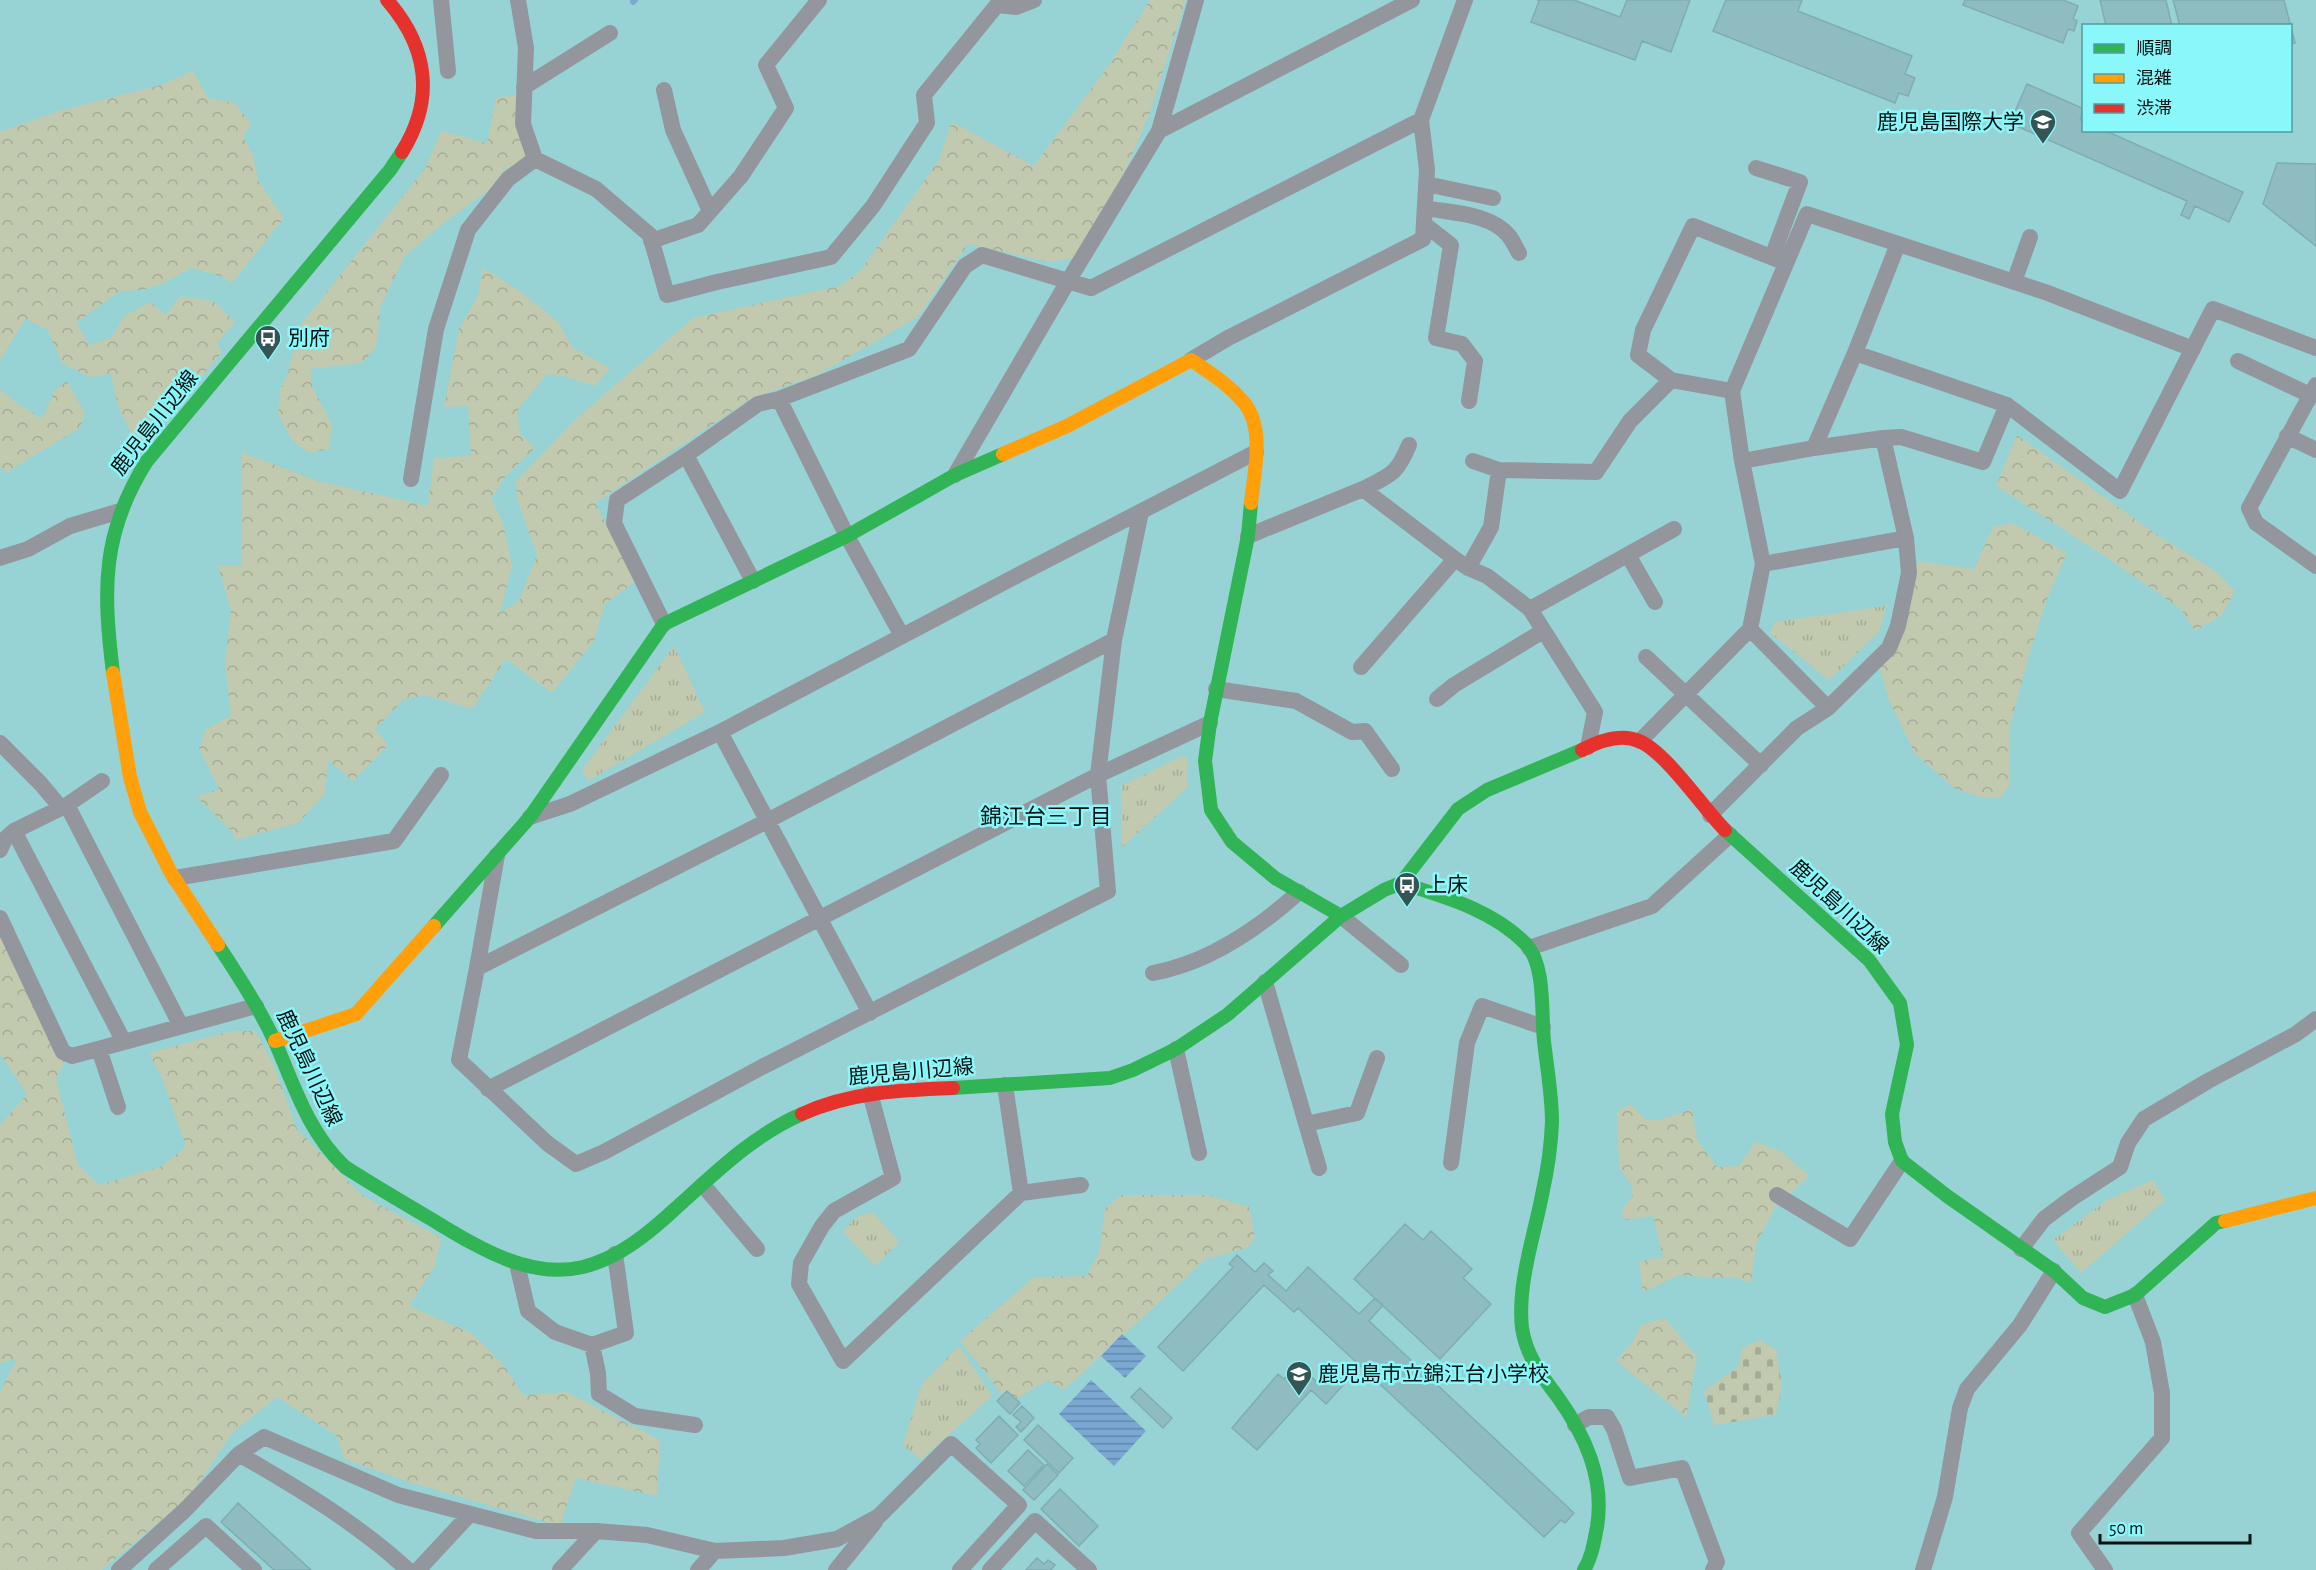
<svg xmlns="http://www.w3.org/2000/svg" width="2316" height="1570" font-family="'Alegreya Sans','Noto Sans JP',sans-serif">
<defs>
<pattern id="forest-crowns" width="20" height="18" patternUnits="userSpaceOnUse" patternTransform="scale(1.5)"><rect width="20" height="18" fill="#c1caaf"/><path d="M2 6a3 3 0 1 1 6 0M12 15a3 3 0 1 1 6 0" fill="none" stroke="#a4ac96"/></pattern>
<pattern id="cemetery-stones" width="16" height="16" patternUnits="userSpaceOnUse" patternTransform="scale(1.5)"><rect width="16" height="16" fill="#c1caaf"/><path d="M2 7V4a2 2 0 0 1 4 0v3zM10 15v-3a2 2 0 0 1 4 0v3z" fill="#a4ac96"/></pattern>
<pattern id="park-tufts" width="24" height="20" patternUnits="userSpaceOnUse" patternTransform="scale(1.5)"><rect width="24" height="20" fill="#c1caaf"/><path d="M3 7l-1-3M5 7V3M7 7l1-3M15 17l-1-3M17 17v-4M19 17l1-3" fill="none" stroke="#a4ac96"/></pattern>
<pattern id="water-rules" width="6" height="5" patternUnits="userSpaceOnUse" patternTransform="scale(1.5)"><rect width="6" height="5" fill="#7ba8d2"/><path d="M0 2.5h6" fill="none" stroke="#6287a9"/></pattern>
</defs>
<rect width="100%" height="100%" fill="#97d2d4"/>
<path fill="url(#forest-crowns)" d="M1150,0H1186L1149,115L1111,204L1082,256L1049,262L968,244L918,317L817,375L752,398L595,503L636,581L605,604L594,641L552,693L506,659L472,709L425,695L403,700L375,729L388,745L353,781L328,760L325,794L298,823L235,840L234,834L197,797L219,789L199,748L206,729L231,716L225,664L231,610L218,566H242V452L317,481L428,506L434,458L471,456L468,406L444,407L459,329L478,296L483,268L521,292L558,322L573,348L610,368L595,386L563,376L547,374L517,411L520,434L535,448L506,476L491,499L503,522L512,566L500,613L519,601L537,555L517,499L516,481L576,419L693,318L840,286L860,271L939,160L952,122L1034,166L1109,65Z
M193,71L208,98L235,103L251,124L243,137L253,156L259,182L284,218L232,283L221,276L191,268L164,283L143,290L120,291L76,323L90,345L112,337L124,316L150,302L166,315L181,296L213,301L235,322L217,343L222,352L140,451L118,407L111,374L90,377L62,363L47,329L25,319L0,361V132L59,111L161,85Z
M529,92L530,144L524,167L506,168L490,189L450,218L405,256L381,305L376,347L362,363L310,369L312,386L332,425L329,449L309,453L292,440L278,414L280,390L288,373L299,327L426,167L441,131L487,143L496,98Z
M67,381L85,413L80,428L7,472L0,468V389L15,402L42,419L55,390Z
M2017,435L2160,537L2215,571L2235,591L2221,616L2195,631L2181,609L2109,559L1996,486Z
M2012,523L2067,553L2046,602L2029,655L2010,726V783L2002,797H1980L1954,788L1915,754L1888,698L1879,665L1918,561L1974,569L1993,527Z
M0,936L12,963L65,1060L56,1079L78,1165L99,1185L160,1167L186,1147L162,1078L149,1053L232,1031H255L273,1063L297,1129L363,1196L441,1238L435,1266L409,1306L473,1334L505,1367L523,1395L566,1392L660,1440L657,1496L576,1478L560,1526L409,1482L344,1459L337,1436L277,1397L233,1432L190,1496L102,1570H0V1392L17,1358L0,1363V1125L27,1094L0,1054Z
M1630,1104L1646,1120H1660L1692,1109L1697,1140L1717,1167L1739,1166L1755,1142L1781,1151L1809,1176L1774,1209L1756,1245L1751,1283L1734,1277L1715,1278L1679,1275L1643,1292L1639,1262L1663,1257L1653,1216L1623,1220L1622,1210L1633,1195L1630,1182L1619,1168L1617,1112Z
M1122,1195H1207L1249,1207L1255,1238L1247,1248L1206,1259L1064,1390L1048,1380L1009,1403L960,1341L1034,1277L1087,1276L1100,1250L1105,1208Z
M1665,1318L1697,1357L1686,1418C1664,1397 1638,1381 1616,1360L1632,1343L1641,1325Z"/>
<path fill="url(#cemetery-stones)" d="M1760,1340L1776,1350L1782,1386L1776,1415L1714,1425L1704,1391L1739,1366L1742,1348Z"/>
<path fill="url(#park-tufts)" d="M1887,606L1879,632L1829,680L1770,633L1775,622Z
M674,646L705,712L588,781L582,770Z
M1182,756L1187,758V788L1122,847L1121,786Z
M2153,1180L2165,1200L2081,1273L2053,1240L2107,1200Z
M872,1212L899,1242L875,1266L843,1232L855,1218Z
M959,1346L992,1396L921,1460L903,1445L922,1384Z"/>
<path fill="url(#water-rules)" d="M1122,1334L1146,1356L1125,1378L1101,1356Z
M1091,1380L1146,1431L1114,1466L1059,1414Z"/>
<g fill="none" stroke-linecap="round" stroke-linejoin="round">
<path stroke="#7ba8d2" stroke-width="6" d="M633,2L635,0"/>
</g>
<path fill="#8ebcc1" stroke="#7fadb4" stroke-width="1.5" d="M1537,0H1574L1620,17L1627,0H1690L1671,52L1642,41L1635,60L1531,22L1539,1Z
M1726,0H1802L1798,11L1912,56L1905,74L1915,78L1908,96L1899,93L1895,103L1713,31Z
M1965,0H2063L2078,6L2073,19L2077,21L2074,31L2068,29L2063,43L1963,5Z
M2100,0H2166L2172,26H2106Z
M2173,0H2284L2295,43L2290,44V26H2180Z
M2027,84L2084,109L2080,120L2084,121V130H2104L2243,192L2229,222L2195,206L2189,219L2181,215L2187,201L2010,123Z
M2277,163L2316,164V246L2263,204Z
M1405,1224L1423,1240L1431,1231L1472,1269L1463,1278L1491,1304L1440,1359L1354,1279Z
M1237,1255L1255,1272L1264,1263L1273,1271L1268,1275L1286,1291L1308,1267L1359,1314L1375,1298L1383,1305L1369,1321L1574,1513L1565,1523L1561,1520L1544,1537L1298,1308L1294,1312L1264,1285L1183,1371L1158,1347L1233,1267L1229,1264Z
M1342,1363L1354,1373L1326,1404L1311,1390L1257,1450L1232,1428L1278,1374L1284,1379L1297,1365L1322,1386Z
M1140,1388L1172,1418L1163,1428L1131,1397Z
M1007,1391L1020,1403L1010,1414L997,1401Z
M1022,1406L1034,1418L1021,1432L1016,1427L1021,1422L1013,1415Z
M999,1416L1018,1435L991,1463L976,1448L980,1444L976,1440Z
M1038,1425L1073,1458L1059,1473L1024,1440Z
M1028,1450L1044,1465L1024,1486L1008,1471Z
M1047,1464L1058,1475L1034,1500L1023,1490Z
M1060,1489L1098,1526L1079,1546L1041,1509Z
M238,1503L311,1570H274L221,1522Z
M1037,1558L1044,1564L1048,1560L1055,1565L1051,1570H1026Z"/>
<g fill="none" stroke-linecap="round" stroke-linejoin="round">
<path stroke="#94969e" stroke-width="16" d="M441,0L448,71
M997,5L1016,7L1034,0
M524,87L610,33
M664,90L673,130L710,211
M1159,131L1412,0
M535,159L596,189L650,235L667,295L717,282L831,257L873,206L927,123L924,95L997,5L999,0
M1756,168L1800,182L1772,257
M1426,184L1493,198
M1425,208C1451,213 1491,213 1509,236C1513,241 1516,248 1519,253
M1424,224L1451,245L1436,338L1462,344L1475,361L1469,401
M651,241L698,225L741,176L786,108L766,65L819,0
M2014,282L2030,237
M1855,353L2007,405L2120,491L2213,309L2316,348
M1191,360L1228,338L1423,239L1427,170L1421,120L1465,0
M2238,361L2310,395
M2316,385L2249,508L2256,523L2316,566
M1732,391L1671,380L1638,355L1643,330L1693,226L1786,263
M779,399L847,536L902,636
M2287,436L2316,450
M1883,438L1901,437L1983,462L2007,405
M1814,448L1855,353L1898,244
M686,455L753,581
M1473,461L1499,470
M1742,461L1814,448L1883,438L1906,538L1909,573L1898,626L1889,648L1828,708
M955,475L1067,283L1159,131L1196,0
M411,479L436,329L468,230L508,179L535,159L523,124L526,48L518,0
M1363,489C1391,475 1397,474 1409,445
M1248,536L1363,489L1455,559L1468,568L1487,576L1530,609L1595,712L1588,747
M1628,555L1655,602
M0,558L28,549L70,526L120,511
M1763,564L1906,538
M1468,568L1491,527L1499,470L1596,472L1630,421L1671,380
M1530,609L1674,529
M664,624L614,523L617,500L686,455L758,404L779,399L909,349L965,266L982,255L1091,288L1421,120
M1114,640L767,821L477,968L459,1060L547,1143L576,1164L604,1152L762,1067L1108,891L1098,775L1114,640L1141,512
M1646,657L1761,765
M1361,667L1455,559
M1216,689L1296,701L1352,732L1365,731L1392,769
M1437,699L1454,685L1543,631
M720,732L870,1013
M1640,741L1750,629L1763,564L1742,461L1732,391L1807,214L2045,292L2193,349
M0,743L41,784L61,808
M67,805L102,781
M1710,815L1797,728L1828,708L1750,629
M530,817L570,804L720,732L1020,574L1256,452
M0,850L5,839L14,831
M175,878L394,841L441,775
M1341,916L1401,965
M0,918L63,1052L72,1056L124,1042
M1529,948L1652,906L1730,835
M477,968L497,855
M1153,973C1208,963 1258,929 1299,892
M1265,982L1319,1168
M181,1026L67,805L14,831L124,1042L256,1006
M99,1049L118,1107
M1176,1049L1199,1153
M488,1089L1098,775L1210,723
M870,1093L893,1178L834,1211L822,1226L801,1263L799,1284L843,1361L1021,1193L1005,1085
M1306,1124L1357,1113L1377,1058
M1451,1163L1467,1043L1482,1006L1543,1027
M703,1185L757,1249
M1021,1193L1081,1185
M1777,1195L1850,1239L1902,1161
M2021,1249L2044,1219L2072,1198L2120,1167L2128,1143L2144,1119L2208,1081L2296,1034L2316,1019
M517,1264L528,1311L555,1332L592,1345L626,1333L615,1254
M592,1345L598,1373L599,1394L635,1416L695,1425
M1575,1425L1589,1417H1607L1614,1429L1630,1478L1682,1468L1717,1562L1713,1570
M239,1454C298,1488 357,1523 408,1570
M119,1570L185,1510L239,1454L264,1437L398,1495L536,1531H596L647,1535L715,1551L784,1548L837,1539L879,1516L951,1444L1019,1505L960,1570
M156,1570L206,1526L254,1570
M418,1570L470,1514
M560,1570L596,1531
M698,1570L715,1551
M836,1570L875,1522
M990,1570L1035,1521L1089,1570
M1923,1570L1945,1497L1960,1408L1967,1389L2020,1325L2054,1271
M2105,1570L2079,1533L2162,1438V1393L2153,1342L2135,1295"/>
<path stroke="#30b455" stroke-width="14" d="M1251,503L1248,536L1210,723L1205,761L1211,810L1232,842L1275,878L1341,916
M113,673C103,591 101,533 147,461L390,170L402,152
M1725,830L1869,960L1900,1003L1907,1045L1892,1114L1895,1142L1902,1161L1947,1196L2054,1271L2083,1298L2105,1307L2135,1295L2216,1223L2225,1221
M1401,883C1445,897 1493,910 1526,944C1546,966 1541,1013 1544,1041C1547,1068 1552,1095 1552,1122C1551,1145 1548,1168 1543,1190C1535,1234 1517,1283 1522,1328C1526,1355 1541,1375 1557,1396C1585,1435 1605,1478 1597,1527C1594,1542 1592,1557 1584,1570
M434,926L530,817L664,624L847,536L955,475L1003,454
M218,945C239,977 260,1009 276,1044C295,1088 309,1133 345,1167C373,1185 402,1202 431,1219C476,1246 528,1280 583,1267C619,1258 649,1233 675,1209C714,1174 753,1135 802,1114
M953,1088L1110,1078L1133,1070L1176,1049L1227,1015L1341,916L1384,890L1401,883L1458,809L1487,790L1582,750"/>
<path stroke="#ff9f0a" stroke-width="14" d="M1003,454L1067,426L1191,360C1209,372 1231,386 1245,404C1265,430 1254,472 1251,503
M113,673L130,777L140,812L171,873L218,945
M275,1041L356,1014L434,926
M2225,1221L2316,1198"/>
<path stroke="#e5322d" stroke-width="14" d="M387,0C428,47 435,99 402,152
M1582,750C1599,741 1621,733 1639,741C1666,752 1703,808 1725,830
M802,1114C850,1092 901,1090 953,1088"/>
</g>
<defs>
<g id="university-pin" transform="scale(1.35)"><path d="M0 17L-7.5 6A9.5 9.5 0 1 1 7.5 6Z" fill="#355555" stroke="#8af8fb"/><path d="M0-5L7-2L0 1L-7-2ZM-4 1L0 2.5L4 1V4Q0 6-4 4Z" fill="#fff"/></g>
<g id="bus-pin" transform="scale(1.35)"><path d="M0 17L-7.5 6A9.5 9.5 0 1 1 7.5 6Z" fill="#355555" stroke="#8af8fb"/><path d="M-5-6H5V4H4V6H2V4H-2V6H-4V4H-5ZM-3.5-4V0h7V-4ZM-3.5 1.2v1.5H-2V1.2ZM2 1.2v1.5H3.5V1.2Z" fill="#fff"/></g>
<g id="school-pin" transform="scale(1.35)"><path d="M0 17L-7.5 6A9.5 9.5 0 1 1 7.5 6Z" fill="#355555" stroke="#8af8fb"/><path d="M0-5L7-2L0 1L-7-2ZM-4 1L0 2.5L4 1V4Q0 6-4 4Z" fill="#fff"/></g>
</defs>
<g fill-rule="evenodd">
<use href="#university-pin" x="2043" y="122"/>
<use href="#bus-pin" x="268" y="338"/>
<use href="#bus-pin" x="1407" y="885"/>
<use href="#school-pin" x="1299" y="1374"/>
</g>
<g text-anchor="middle" dominant-baseline="central" stroke-width="5" stroke-linejoin="round" paint-order="stroke">
<g font-size="21" fill="#011" stroke="#8af8fb" text-anchor="start">
<text x="2024" y="122" text-anchor="end">鹿児島国際大学</text>
<text x="288" y="338">別府</text>
<text x="1426" y="885">上床</text>
<text x="1318" y="1374">鹿児島市立錦江台小学校</text>
</g>
<g font-size="21" fill="#011" stroke="#8af8fb">
<text transform="translate(155 423) rotate(-52)">鹿児島川辺線</text>
<text transform="translate(1839 907) rotate(43)">鹿児島川辺線</text>
<text transform="translate(309 1068) rotate(65)">鹿児島川辺線</text>
<text transform="translate(911 1072) rotate(-5)">鹿児島川辺線</text>
</g>
<g font-size="22" fill="#011" stroke="#8af8fb">
<text x="1046" y="817">錦江台三丁目</text>
</g>
</g>
<rect x="2082" y="24" width="210" height="108" fill="#8af8fb" stroke="#539c9d" stroke-width="1.5"/>
<rect x="2094" y="44" width="30" height="9" fill="#30b455" stroke="#539c9d" stroke-width="1.5"/>
<text x="2136" y="54" font-size="18" fill="#001111">順調</text>
<rect x="2094" y="74" width="30" height="9" fill="#ff9f0a" stroke="#539c9d" stroke-width="1.5"/>
<text x="2136" y="84" font-size="18" fill="#001111">混雑</text>
<rect x="2094" y="104" width="30" height="9" fill="#e5322d" stroke="#539c9d" stroke-width="1.5"/>
<text x="2136" y="114" font-size="18" fill="#001111">渋滞</text>
<path d="M2100 1534v9h150v-9" fill="none" stroke="#001111" stroke-width="3"/>
<text x="2109" y="1534" font-size="18" fill="#001111" stroke="#8af8fb" stroke-width="4.5" paint-order="stroke">50 m</text>
</svg>
